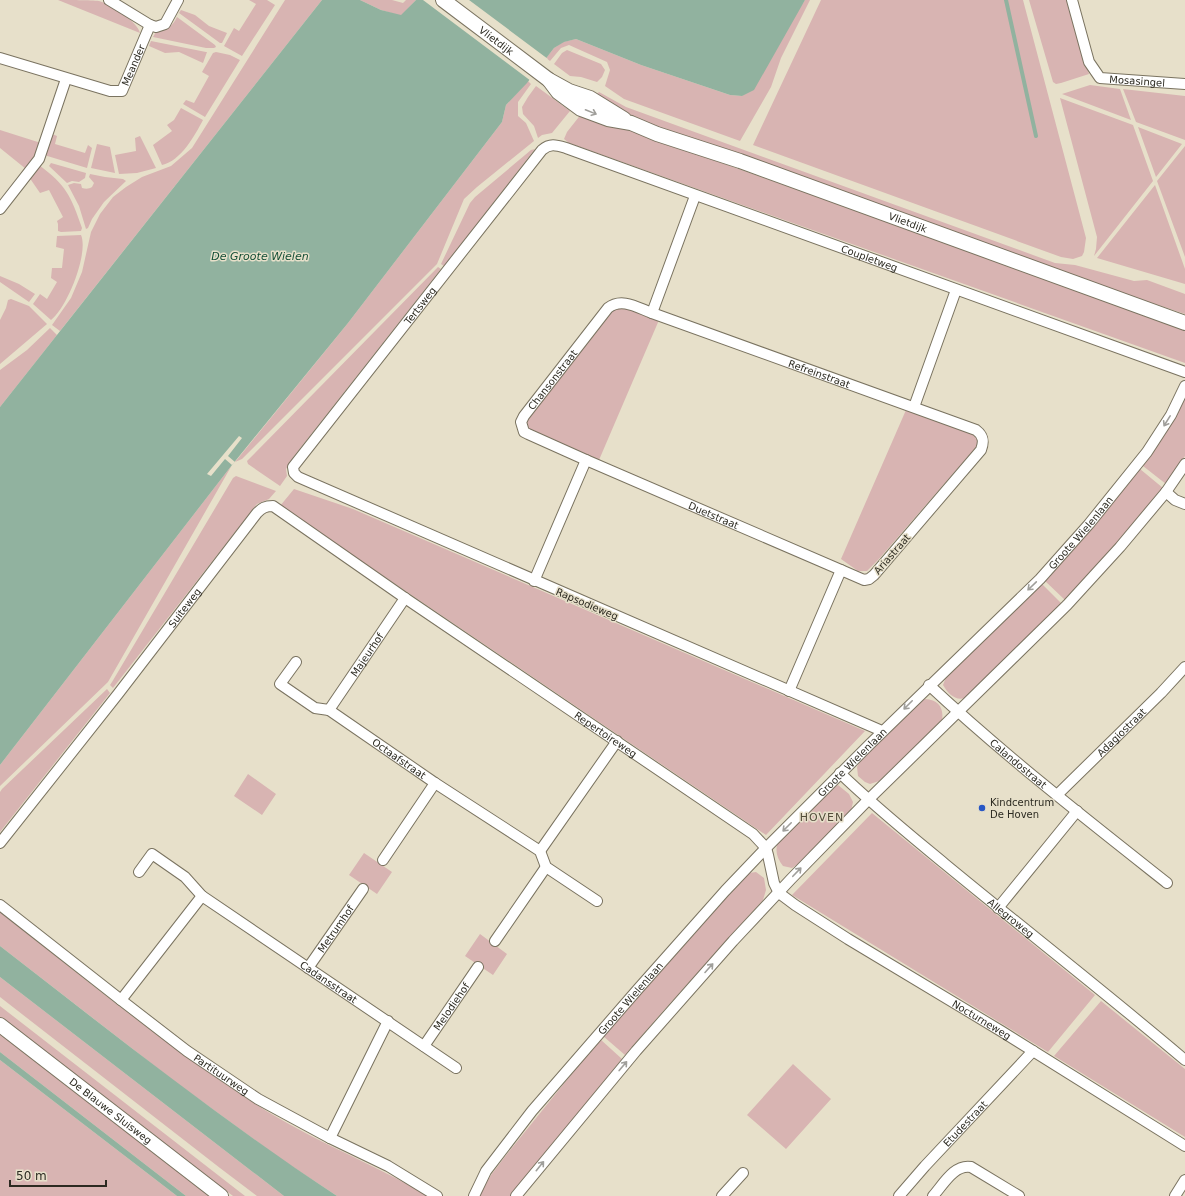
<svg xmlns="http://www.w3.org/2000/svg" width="1185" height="1196" font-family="'DejaVu Sans',sans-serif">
<rect width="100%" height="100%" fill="#e7e0ca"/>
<path fill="#d8b4b2" d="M58,0C68,0 91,0 99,1C110,4 138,22 140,33Z
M249,0H267L275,5L242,56L224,46L234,28L239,31L256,4Z
M285,0H322L60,331L52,325L71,298L82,272L91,232L100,214L113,197L126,187L142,177L171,166L192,148Z
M360,0H392L403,3L406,0H416L401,16L381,10Z
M805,0H810L781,58L771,87L740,141L624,99L605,86L610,70L607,62L569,45L561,48L550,61L546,58L554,48L563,42L576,39L641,65L730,95L742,96Z
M821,0H1023L1086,238L1084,252L1082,256L1073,259L1061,257L753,145Z
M1029,0H1068L1089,74L1061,83L1056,84L1053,82Z
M181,10L195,15L209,26L227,33L222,43H220L179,13Z
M177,17L215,45L216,47L214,48H206L153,37L157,30C168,29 172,27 177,17Z
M151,41L206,52H207L203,63L179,52L165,53L149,46Z
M567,50L601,64L605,70L602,77L597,82L581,77L570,76L554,64L562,53Z
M216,52L230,55L240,60L205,117L183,104L186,100L194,103L209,76L202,72L213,53Z
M528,81L531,84L518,102V116L526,123L534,141L477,187L464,199L437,264L242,459L235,462L348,323L502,122L506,105Z
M1090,85L1120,89L1131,120L1062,94Z
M536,86L570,111L552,133L542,135L538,138L534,126L523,114L522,107L528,97Z
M1123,89L1185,96V140L1136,122Z
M599,92L626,107L1055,263L1075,265L1134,281L1147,280L1185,294V314L1098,285L661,128L628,115L595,96Z
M1060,98L1133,125L1153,181L1094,256L1096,249L1097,237Z
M181,108L203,120C195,135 181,161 162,165L153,145L172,131L167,125L174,120Z
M582,113L798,190L825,197L839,205L1181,327L1185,330V363L569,143L564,139L567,132Z
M1138,127L1182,144L1156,177Z
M0,130L41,143L34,158L26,169L0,148Z
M52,134L57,136L55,144L85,153L88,145L92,148L87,168L44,155Z
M140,136L156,168L137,173L119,174L115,155L136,151L135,138Z
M97,144L110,147L115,173L91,168Z
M1185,146V257L1157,181Z
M535,149L444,266L441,264L470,203L475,197L531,150Z
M51,163L86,173L85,178L79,182L72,181L67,183L49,166Z
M39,165C66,185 71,196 82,228L81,231L61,232L58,231V224L57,221L63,217L49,190L40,193L29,177Z
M90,174L105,177L123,179L126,181L104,202L92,219L88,228L86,229L79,206L68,185L74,183L81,184L82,188C86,189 89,189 92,187L94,183L89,177Z
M1155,185L1185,269V284L1097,258Z
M81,235C89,253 67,308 51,320L33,304L40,294L47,299L57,282L51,278L52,268H62L64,249L56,247L57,236Z
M438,267L441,269L294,456L286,469L287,476L280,486L248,464L247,461L249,459Z
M0,276L19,284L35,294L29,302L0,282Z
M11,299L29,306L47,324L0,364V320L6,308L8,300Z
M621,307L659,320L599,460L530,431L526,425L528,419L614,309Z
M50,328L57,335L0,407V370L27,350Z
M1185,397V456L1166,484L1143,466L1170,425Z
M906,410L972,433L978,440V445L878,560L867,571H858L841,559Z
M232,465L108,682L0,786V765Z
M1140,469L1163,488L1104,558L1065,600L1044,580L1103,515Z
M236,476L276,491L269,499L257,504L113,688L110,685L112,682L233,478Z
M294,489L353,509L865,731L766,835L280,506Z
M1041,583L1062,604L968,697C956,702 949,695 943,685L947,675L995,630Z
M107,689L110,693L0,832V792L2,789Z
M925,699C939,700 944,708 942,721L879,781L870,784L865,782L858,776L857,767L863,756L920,701Z
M248,774L276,794L262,815L234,796Z
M838,785L849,794L853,802L851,811L798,864L792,868L783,866C777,858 774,850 779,840L829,790Z
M872,813L1095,995L1048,1052L792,895Z
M364,853L392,872L377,894L349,875Z
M756,872L764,878L766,890L763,900L664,1010L625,1055L603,1036L679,948L749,873Z
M0,912C84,978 167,1047 257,1105C311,1140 372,1163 428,1196H337L281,1159L174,1081L0,946Z
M480,934L507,954L493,975L465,956Z
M0,977L284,1196H257L220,1168L0,997Z
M1101,1001L1185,1069V1137L1054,1056Z
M0,1006L245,1196H233L5,1021L0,1017Z
M0,1034L209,1196H186L0,1052Z
M600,1039L622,1059L516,1190L510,1196H479L491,1175L507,1154Z
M0,1060L177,1196H0Z
M793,1064L831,1099L786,1149L747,1115Z"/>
<path fill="#91b29f" d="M322,0H360L381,10L401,15L416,0H805L754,90L742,96L730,95L641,65L576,39L564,42L554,48L527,83L506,105L502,122L348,323L232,465L0,765V407Z
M0,946C111,1032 220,1119 337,1196H284L0,977Z
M0,1052L186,1196H177L0,1060Z"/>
<path fill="#e7e0ca" d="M423,0H469L548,59L531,81Z
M239,436L242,438L228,456L235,462L232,465L225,459L211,476L207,474Z"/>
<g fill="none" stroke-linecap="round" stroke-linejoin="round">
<path stroke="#91b29f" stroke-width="4" d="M1006,0L1036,136"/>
<g stroke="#7a7360" stroke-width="12">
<g id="street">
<path d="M109,0L150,25"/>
<path id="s1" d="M1072,0L1089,62L1100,78L1185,84"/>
<path id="s2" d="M0,58L110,91H122L150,25L156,27L165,24L178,0"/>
<path d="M0,209L39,159L66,79"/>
<path id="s3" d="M652,313L976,430C984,436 984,442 981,450L874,575L869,579L864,580L841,570L789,691"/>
<path d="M914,407L956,290"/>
<path id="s4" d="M586,460L841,570"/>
<path d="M1166,492L1175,500L1185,504"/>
<path id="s5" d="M534,581L586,460L528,434L524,432L521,422L524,416L608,308C622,297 638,308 652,313L695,196"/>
<path id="s6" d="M296,662L280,684L315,708L329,710L435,783L540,851L546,867L597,901"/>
<path id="s7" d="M929,685C1004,755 1086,819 1167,883"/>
<path id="s8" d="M329,710L405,598"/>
<path id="s9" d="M882,731L298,477L294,473L293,467L542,150C550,143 556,145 566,148L1185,372"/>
<path id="s10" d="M840,773C874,806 910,835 945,864C1025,930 1106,993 1185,1060"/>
<path id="s11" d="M1057,795L1161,693L1185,667"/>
<path id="s12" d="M0,843L118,694L257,513C262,508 265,506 273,506L405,598L753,834L766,848L768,855L774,883L779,893L795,905L848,939L1001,1031L1185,1146"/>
<path d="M540,851L617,741"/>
<path d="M383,860L435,783"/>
<path id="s13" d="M139,872L152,854L185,877L202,896L456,1068"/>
<path d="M0,905L121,1000L202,896"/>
<path d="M998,908L1077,811"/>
<path d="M495,941L546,867"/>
<path id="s14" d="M308,968L363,889"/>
<path id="s15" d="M121,1000L187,1051L258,1099L330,1138"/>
<path d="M388,1021L330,1138L388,1166L437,1196"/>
<path id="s16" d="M424,1046L478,967"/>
<path id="s17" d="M474,1196L486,1171L532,1111L638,989L725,891L766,848L870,744L1040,579L1089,524L1147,452L1171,415L1185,386"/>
<path d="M516,1196L636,1051L733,941L791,879L868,800L1067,605L1120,547L1166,492L1185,464"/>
<path d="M722,1196L743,1173"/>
<path id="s18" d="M899,1196L925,1166L1033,1051"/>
<path d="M933,1196C943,1185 954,1164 971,1167L1019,1196"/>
<path d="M1175,1196L1185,1180"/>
</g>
</g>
<g stroke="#7a7360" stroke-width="16">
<g id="secondary">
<path id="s19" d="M443,0L549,80L569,91L590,98L624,119"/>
<path id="s20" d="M549,80L558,92L581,109L608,119L631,123L657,134L740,161L1185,323"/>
<path id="s21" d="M0,1025L221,1196"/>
</g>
</g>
<use href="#street" stroke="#fff" stroke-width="10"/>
<use href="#secondary" stroke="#fff" stroke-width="14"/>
</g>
<defs><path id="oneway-shaft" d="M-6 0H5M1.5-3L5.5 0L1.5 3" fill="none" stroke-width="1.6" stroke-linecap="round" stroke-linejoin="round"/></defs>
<g stroke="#a09f9b">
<use href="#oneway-shaft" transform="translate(591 112) rotate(22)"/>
<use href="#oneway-shaft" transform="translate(1167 421) rotate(122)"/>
<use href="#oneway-shaft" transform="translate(1032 586) rotate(136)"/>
<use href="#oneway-shaft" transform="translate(908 705) rotate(135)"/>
<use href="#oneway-shaft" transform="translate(787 827) rotate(135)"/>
<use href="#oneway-shaft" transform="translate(797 872) rotate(-46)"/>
<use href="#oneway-shaft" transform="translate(709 968) rotate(-48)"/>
<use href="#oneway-shaft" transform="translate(623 1066) rotate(-50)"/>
<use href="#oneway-shaft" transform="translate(540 1166) rotate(-51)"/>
</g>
<circle fill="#2857c5" stroke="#e7e0ca" stroke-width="1.5" cx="982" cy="808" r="4"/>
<g text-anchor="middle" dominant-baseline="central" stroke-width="3" stroke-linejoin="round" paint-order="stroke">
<g font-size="10" fill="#2c2a21" stroke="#e7e0ca">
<text stroke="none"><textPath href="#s19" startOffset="67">Vlietdijk</textPath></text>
<text stroke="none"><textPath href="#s2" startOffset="155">Meander</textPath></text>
<text stroke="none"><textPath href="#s1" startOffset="121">Mosasingel</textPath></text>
<text stroke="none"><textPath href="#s20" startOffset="390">Vlietdijk</textPath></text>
<text stroke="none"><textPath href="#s9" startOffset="1400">Coupletweg</textPath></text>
<text stroke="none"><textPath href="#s9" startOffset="854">Tertsweg</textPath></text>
<text stroke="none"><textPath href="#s3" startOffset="178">Refreinstraat</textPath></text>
<text stroke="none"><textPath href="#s5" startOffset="263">Chansonstraat</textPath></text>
<text stroke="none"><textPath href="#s4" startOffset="139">Duetstraat</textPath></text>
<text stroke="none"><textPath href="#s17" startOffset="901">Groote Wielenlaan</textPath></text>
<text transform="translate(892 554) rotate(-49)">Ariastraat</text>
<text transform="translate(587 604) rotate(23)">Rapsodieweg</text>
<text stroke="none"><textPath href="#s12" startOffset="299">Suiteweg</textPath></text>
<text stroke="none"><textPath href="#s8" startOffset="67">Majeurhof</textPath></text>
<text stroke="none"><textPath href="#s11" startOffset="90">Adagiostraat</textPath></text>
<text stroke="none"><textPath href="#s12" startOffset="840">Repertoireweg</textPath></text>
<text stroke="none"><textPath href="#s6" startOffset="169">Octaafstraat</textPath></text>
<text stroke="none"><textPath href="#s17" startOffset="577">Groote Wielenlaan</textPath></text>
<text stroke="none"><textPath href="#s7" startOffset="119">Calandostraat</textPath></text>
<text stroke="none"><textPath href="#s10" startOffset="224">Allegroweg</textPath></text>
<text stroke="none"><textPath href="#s14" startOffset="48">Metrumhof</textPath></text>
<text stroke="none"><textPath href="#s13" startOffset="241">Cadansstraat</textPath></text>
<text stroke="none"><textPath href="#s17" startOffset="253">Groote Wielenlaan</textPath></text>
<text stroke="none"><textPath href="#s16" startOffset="48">Melodiehof</textPath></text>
<text stroke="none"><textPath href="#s12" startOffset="1323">Nocturneweg</textPath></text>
<text stroke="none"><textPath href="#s15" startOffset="125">Partituurweg</textPath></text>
<text stroke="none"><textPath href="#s21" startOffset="140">De Blauwe Sluisweg</textPath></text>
<text stroke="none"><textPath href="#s18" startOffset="98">Etudestraat</textPath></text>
</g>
<g font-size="10" fill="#2c2a21" stroke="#e7e0ca" text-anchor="start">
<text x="990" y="802">Kindcentrum<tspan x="990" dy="12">De Hoven</tspan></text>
</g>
<g font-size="11" font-style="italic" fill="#124d34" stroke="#e7e0ca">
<text x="260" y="256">De Groote Wielen</text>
</g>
<g font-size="11" letter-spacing="1" fill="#534d3b" stroke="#e7e0ca">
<text x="822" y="817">HOVEN</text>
</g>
</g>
<path d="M10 1180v6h96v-6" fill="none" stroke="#2c2a21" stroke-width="2"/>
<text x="16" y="1180" font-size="12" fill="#2c2a21" stroke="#e7e0ca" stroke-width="3" paint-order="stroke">50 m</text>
</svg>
